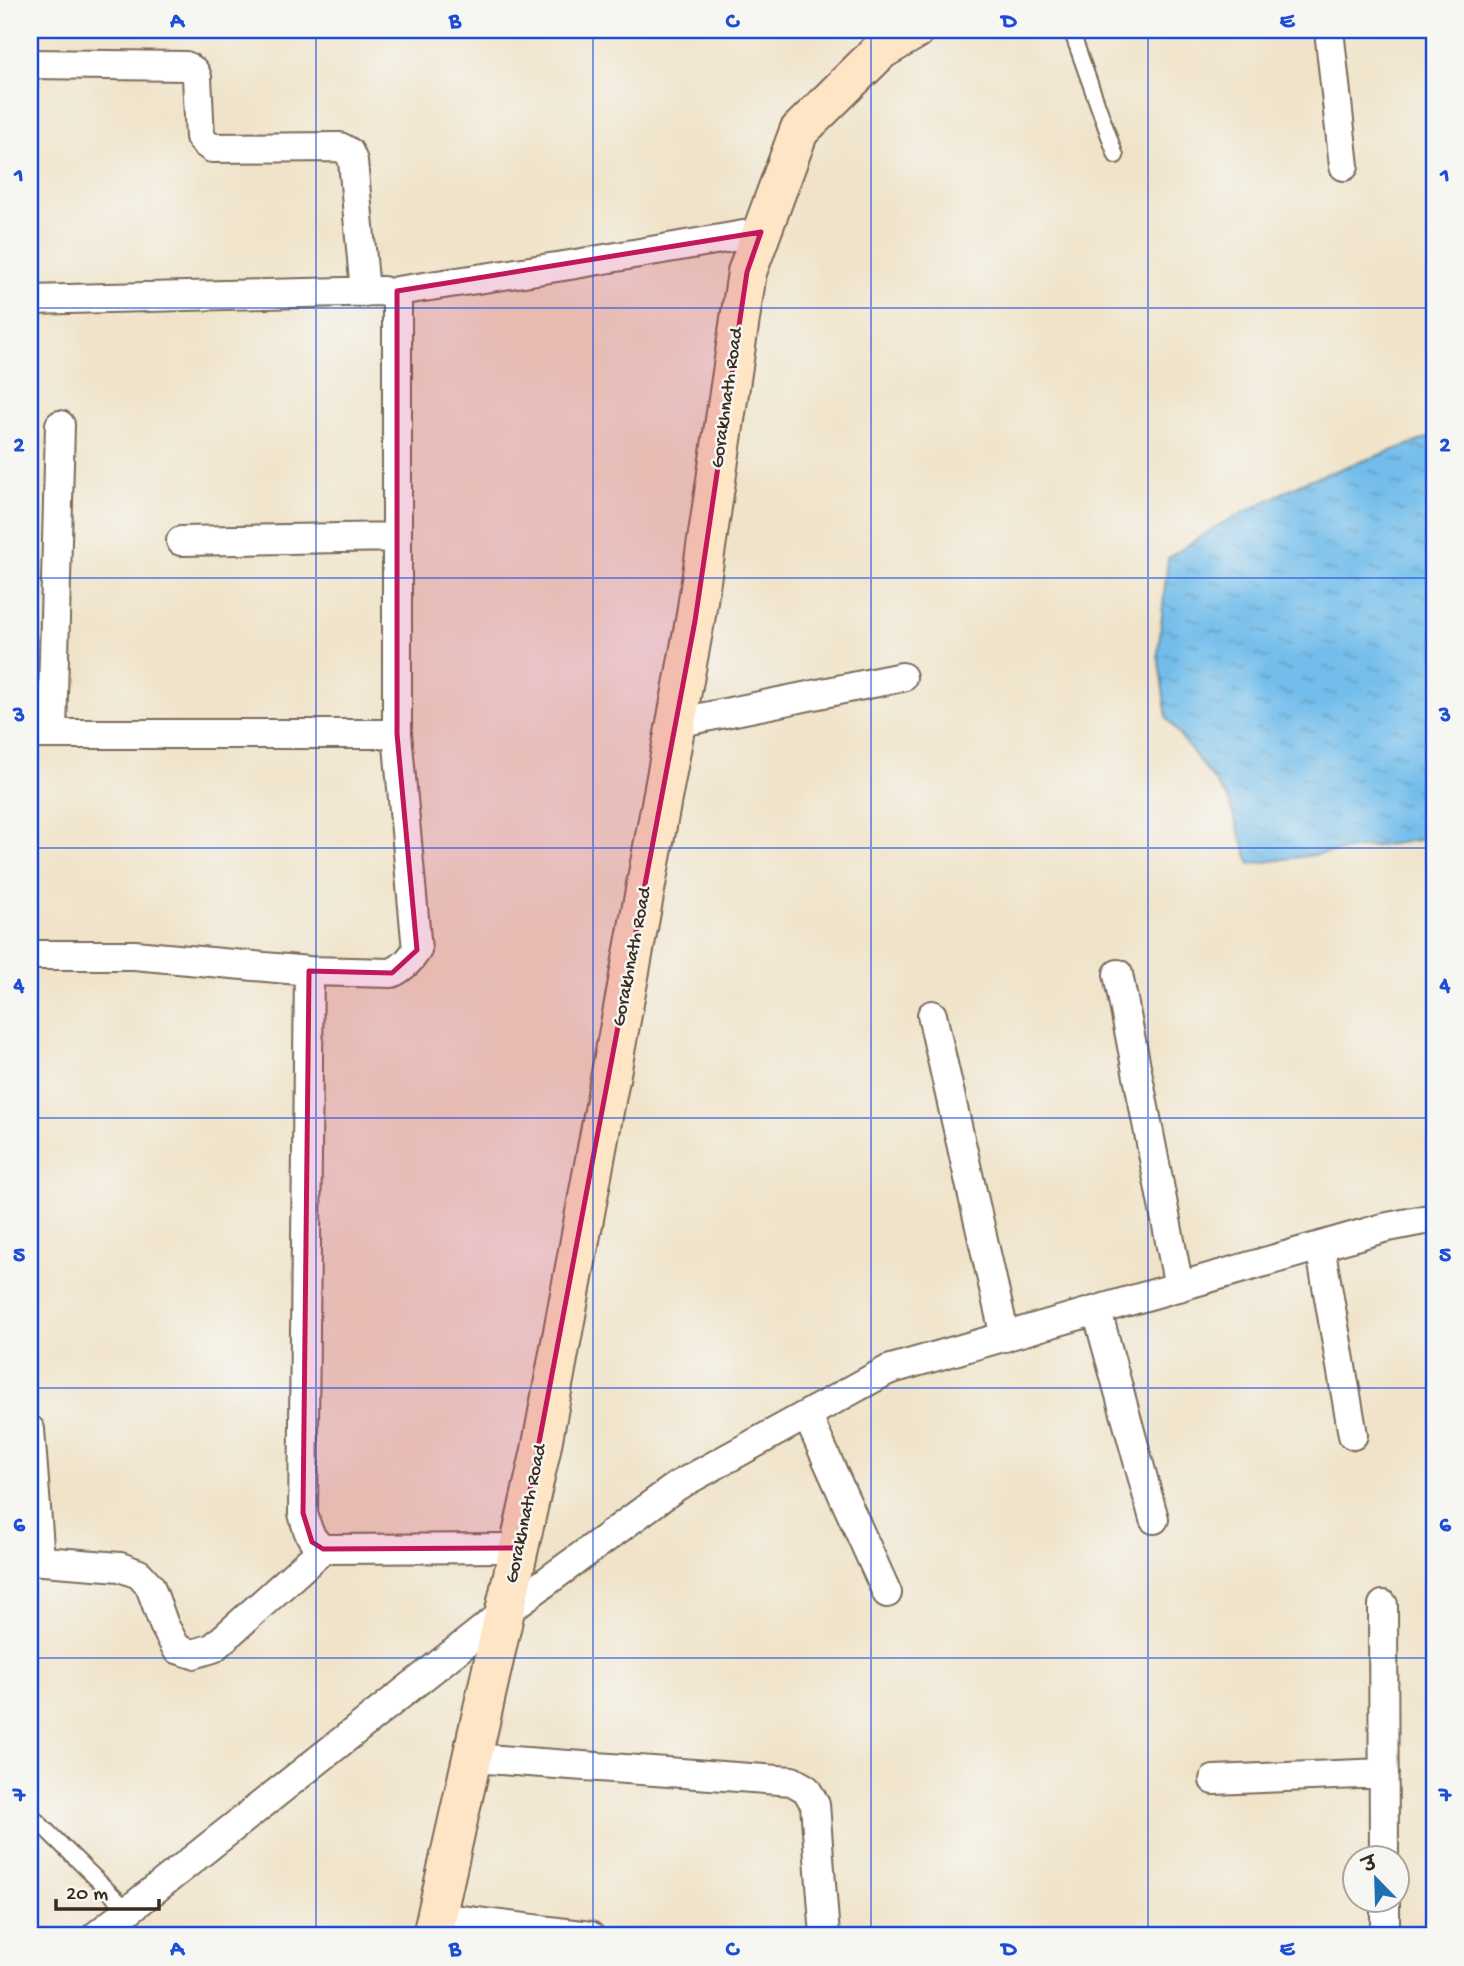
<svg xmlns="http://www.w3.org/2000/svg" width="1464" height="1966" font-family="'Gochi Hand','Playpen Sans Deva',sans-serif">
<defs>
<pattern id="water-ripples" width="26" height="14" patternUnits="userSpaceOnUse" patternTransform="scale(1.75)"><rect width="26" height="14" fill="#72bdeb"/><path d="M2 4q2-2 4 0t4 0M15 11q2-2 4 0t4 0" fill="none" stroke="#5f9abe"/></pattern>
</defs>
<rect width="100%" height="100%" fill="#f6f6f2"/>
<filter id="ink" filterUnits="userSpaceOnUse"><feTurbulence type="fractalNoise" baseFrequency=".0143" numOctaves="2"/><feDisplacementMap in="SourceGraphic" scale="14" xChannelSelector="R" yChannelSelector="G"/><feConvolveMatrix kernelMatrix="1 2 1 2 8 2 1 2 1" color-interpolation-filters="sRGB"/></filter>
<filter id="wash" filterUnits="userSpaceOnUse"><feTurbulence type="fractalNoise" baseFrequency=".00686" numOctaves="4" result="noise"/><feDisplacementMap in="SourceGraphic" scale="28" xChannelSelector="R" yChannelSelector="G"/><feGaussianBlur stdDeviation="1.57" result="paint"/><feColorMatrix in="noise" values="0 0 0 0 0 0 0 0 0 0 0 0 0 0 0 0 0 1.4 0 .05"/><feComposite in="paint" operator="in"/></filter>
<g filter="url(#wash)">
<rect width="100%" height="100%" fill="#f0e3c9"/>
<path fill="url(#water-ripples)" stroke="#567484" stroke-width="2" d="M1434,436V838L1250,864L1228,799L1167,718L1158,654L1168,558L1217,526L1306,481Z"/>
</g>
<g filter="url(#ink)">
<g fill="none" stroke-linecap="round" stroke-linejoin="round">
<g stroke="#7a6b5a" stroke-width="18">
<path id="lane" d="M1071,30L1116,156
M30,1814L128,1910"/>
</g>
<g stroke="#7a6b5a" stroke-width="32">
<path id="street" d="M1329,30L1344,166
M30,64L186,66L194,71L197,77L200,137L205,143L212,148L340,147L349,152L353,161L365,292
M30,300L383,291
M181,541L397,537
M676,723L902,677
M30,734H397V291L570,265L761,232
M52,734L60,425
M30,955H134L309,971L392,973C404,967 410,960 417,950L397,734
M309,971L303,1513C307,1529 310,1540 323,1549L519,1548
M1118,974L1179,1287
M932,1015L1005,1337
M1320,1246L1353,1435
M1097,1311L1154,1519
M807,1415L887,1593
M30,1430L40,1560
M30,1560L120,1567L139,1574L150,1586L164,1625L177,1649L193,1654L213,1648L323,1549
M1383,1605L1384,1857
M472,1758L792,1781L806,1789L815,1804L825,1936
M1214,1780L1384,1773
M1385,1899V1936
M436,1917L590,1936
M96,1936L505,1612L677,1486L888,1370L1383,1228L1434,1218"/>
</g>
<g stroke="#7a6b5a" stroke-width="42">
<path id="secondary" d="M432,1936L541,1450L695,621L747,272L799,131L881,50L915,30"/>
</g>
<use href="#lane" stroke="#fff" stroke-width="14"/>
<use href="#street" stroke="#fff" stroke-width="28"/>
<use href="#secondary" stroke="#fee5c5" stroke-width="38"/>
</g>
</g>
<path fill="#c2185b" fill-opacity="0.2" stroke="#c2185b" stroke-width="5" stroke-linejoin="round" d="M761,232L747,272L695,621L519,1548L323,1549L312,1542L303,1513L309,971L392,973L417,950L397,734V291Z"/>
<path fill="none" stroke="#1d4ed8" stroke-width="2" stroke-opacity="0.55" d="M316,30V1936M593,30V1936M871,30V1936M1148,30V1936M30,308H1434M30,578H1434M30,848H1434M30,1118H1434M30,1388H1434M30,1658H1434"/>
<g text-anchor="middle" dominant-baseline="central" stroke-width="5" stroke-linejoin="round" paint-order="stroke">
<g font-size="19" fill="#3b2a1e" stroke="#f6f6f2">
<text transform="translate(728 398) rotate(-82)">Gorakhnath Road</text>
<text transform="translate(633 957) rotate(-79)">Gorakhnath Road</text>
<text transform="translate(527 1514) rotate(-78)">Gorakhnath Road</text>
</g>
</g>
<rect width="1464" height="1966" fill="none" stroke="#f6f6f2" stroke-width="77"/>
<g transform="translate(1376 1879) rotate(337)"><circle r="33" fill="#f6f6f2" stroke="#aba49d" stroke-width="2"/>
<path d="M0-5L12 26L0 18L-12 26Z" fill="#1f6fb2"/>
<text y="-10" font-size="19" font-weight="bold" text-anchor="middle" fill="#3b2a1e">उ</text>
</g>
<path d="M56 1899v10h103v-10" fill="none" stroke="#3b2a1e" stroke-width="3.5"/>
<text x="66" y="1899" font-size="21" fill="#3b2a1e" stroke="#f6f6f2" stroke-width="5" paint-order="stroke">20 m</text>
<rect x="38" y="38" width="1388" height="1889" fill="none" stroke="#1d4ed8" stroke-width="2.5"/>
<g font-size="23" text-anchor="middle" font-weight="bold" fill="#1d4ed8">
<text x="177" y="27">A</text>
<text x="455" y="27">B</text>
<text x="732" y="27">C</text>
<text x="1009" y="27">D</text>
<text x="1287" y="27">E</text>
<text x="19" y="181">1</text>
<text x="1445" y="181">1</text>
<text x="19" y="451">2</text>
<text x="1445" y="451">2</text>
<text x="19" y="721">3</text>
<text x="1445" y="721">3</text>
<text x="19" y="991">4</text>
<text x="1445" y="991">4</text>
<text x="19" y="1261">5</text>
<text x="1445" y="1261">5</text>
<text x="19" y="1531">6</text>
<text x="1445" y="1531">6</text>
<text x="19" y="1801">7</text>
<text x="1445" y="1801">7</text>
<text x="177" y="1955">A</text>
<text x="455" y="1955">B</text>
<text x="732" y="1955">C</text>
<text x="1009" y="1955">D</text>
<text x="1287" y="1955">E</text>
</g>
</svg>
